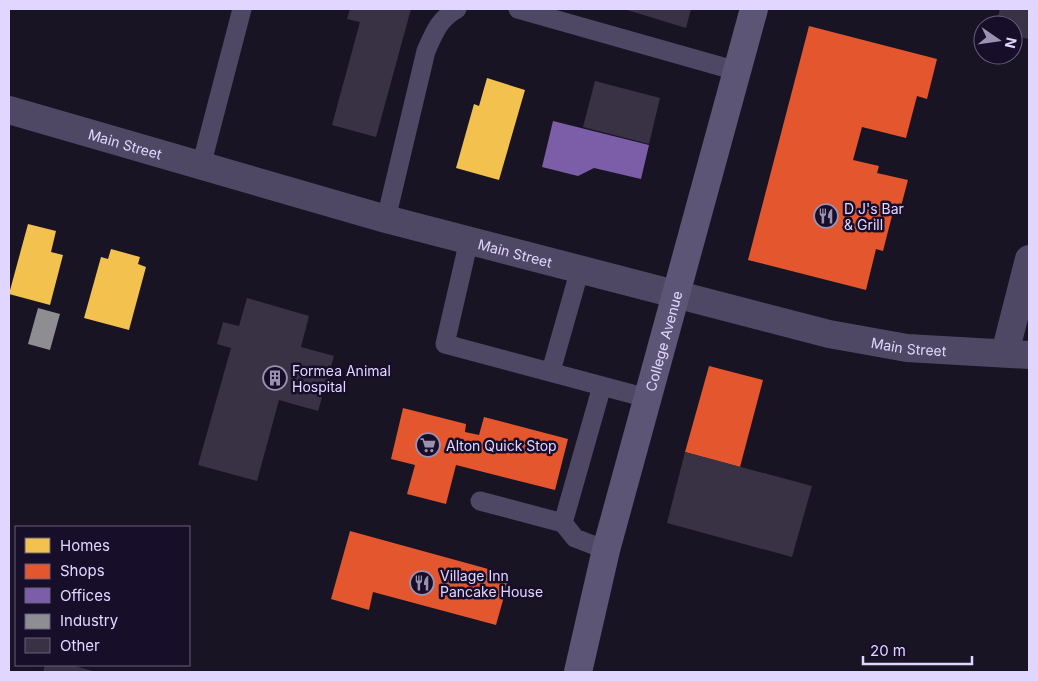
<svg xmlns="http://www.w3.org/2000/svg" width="1038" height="681" font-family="Inter,sans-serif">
<rect width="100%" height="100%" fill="#191423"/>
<path fill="#f2c14e" d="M487,78L525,90L499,180L456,168L474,104L479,106Z
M28,224L56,231L51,252L63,255L50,305L9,294Z
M111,249L140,257L138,264L146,267L129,330L84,318L101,257L108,259Z"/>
<path fill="#e4572e" d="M809,26L937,59L927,99L917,96L906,138L862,127L853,160L879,166L877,173L908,180L899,214L893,212L883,251L876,249L866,290L748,260Z
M709,366L763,380L740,467L685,452Z
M403,408L466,424L465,432L479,435L484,417L568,439L555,490L456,465L446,504L407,494L415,465L391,459Z
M350,531L510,575L496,625L373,592L369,610L331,599Z"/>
<path fill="#7b5ea7" d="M553,121L649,145L641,179L594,168L578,176L542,167Z"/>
<path fill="#8d8d92" d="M38,308L60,314L50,350L28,344Z"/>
<path fill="#393245" d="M350,9H411L376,137L332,125L360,22L347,19Z
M624,9H691L686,28Z
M1000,9H1029V39L1013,36V25H996Z
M595,81L660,98L649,144L583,127Z
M247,298L309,316L301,347L334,356L318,411L279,400L257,481L198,465L231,348L217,344L223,322L239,326Z
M685,452L812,486L792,557L667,523Z
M45,665H71L96,672H43Z"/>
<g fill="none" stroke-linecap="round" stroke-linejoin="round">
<path stroke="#4e4864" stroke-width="19" d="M518,9L737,71
M201,166L242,9
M386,219L426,51C434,33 439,19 457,9
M469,240L445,344L647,398
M551,371L580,269
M602,386L563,523L575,538L606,550
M480,501L563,523"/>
<g stroke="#4e4864" stroke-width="28">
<path id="s1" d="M9,110L386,219L829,334L907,348L1029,355"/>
<path d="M1005,353L1029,259"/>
</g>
<path stroke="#5c5576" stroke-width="28" id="s2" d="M578,672L606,550L754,9"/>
</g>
<defs>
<g id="restaurant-ring" transform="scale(1.25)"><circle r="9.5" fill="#170e29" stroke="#9b92b2" stroke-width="1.5"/><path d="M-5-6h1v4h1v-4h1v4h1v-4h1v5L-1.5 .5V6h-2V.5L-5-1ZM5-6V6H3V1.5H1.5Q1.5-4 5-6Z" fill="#9b92b2"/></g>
<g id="building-ring" transform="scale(1.25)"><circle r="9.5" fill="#170e29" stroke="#9b92b2" stroke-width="1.5"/><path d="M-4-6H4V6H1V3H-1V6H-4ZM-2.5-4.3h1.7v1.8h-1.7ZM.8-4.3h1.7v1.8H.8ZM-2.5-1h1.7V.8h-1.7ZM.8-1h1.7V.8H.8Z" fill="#9b92b2"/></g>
<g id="supermarket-ring" transform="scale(1.25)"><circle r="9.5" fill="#170e29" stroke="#9b92b2" stroke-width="1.5"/><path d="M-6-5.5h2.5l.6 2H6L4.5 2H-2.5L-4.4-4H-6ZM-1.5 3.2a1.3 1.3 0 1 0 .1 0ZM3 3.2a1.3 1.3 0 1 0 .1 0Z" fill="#9b92b2"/></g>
</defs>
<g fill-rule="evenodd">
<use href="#restaurant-ring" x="826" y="216"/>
<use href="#building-ring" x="275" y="378"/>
<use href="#supermarket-ring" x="428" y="445"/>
<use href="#restaurant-ring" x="422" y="583"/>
</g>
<g text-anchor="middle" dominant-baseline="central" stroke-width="5" stroke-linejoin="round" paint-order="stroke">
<g font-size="14" fill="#e1d6ff" stroke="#170e29">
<text stroke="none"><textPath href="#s1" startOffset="121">Main Street</textPath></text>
<text stroke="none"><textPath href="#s1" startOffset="526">Main Street</textPath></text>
<text stroke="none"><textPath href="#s2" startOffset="342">College Avenue</textPath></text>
<text stroke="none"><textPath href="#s1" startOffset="931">Main Street</textPath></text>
</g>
<g font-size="14" fill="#e1d6ff" stroke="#170e29" text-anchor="start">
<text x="844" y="208">D J's Bar<tspan x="844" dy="16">&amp; Grill</tspan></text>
<text x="292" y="370">Formea Animal<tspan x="292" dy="16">Hospital</tspan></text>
<text x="446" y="445">Alton Quick Stop</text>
<text x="440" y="575">Village Inn<tspan x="440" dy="16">Pancake House</tspan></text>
</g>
</g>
<rect width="1038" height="681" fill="none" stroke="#e1d6ff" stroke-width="20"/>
<rect x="15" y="526" width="175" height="140" fill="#170e29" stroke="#685e7f"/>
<rect x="25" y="538" width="25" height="15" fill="#f2c14e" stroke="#685e7f"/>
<text x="60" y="551" font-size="15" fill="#e1d6ff">Homes</text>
<rect x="25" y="564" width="25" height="15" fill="#e4572e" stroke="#685e7f"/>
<text x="60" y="576" font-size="15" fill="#e1d6ff">Shops</text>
<rect x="25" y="588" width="25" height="15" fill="#7b5ea7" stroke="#685e7f"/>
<text x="60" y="601" font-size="15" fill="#e1d6ff">Offices</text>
<rect x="25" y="614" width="25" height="15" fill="#8d8d92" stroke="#685e7f"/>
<text x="60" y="626" font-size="15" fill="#e1d6ff">Industry</text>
<rect x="25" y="638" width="25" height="15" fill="#393245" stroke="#685e7f"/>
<text x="60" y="651" font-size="15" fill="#e1d6ff">Other</text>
<g transform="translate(998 40) rotate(103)"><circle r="24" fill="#170e29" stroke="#685e7f"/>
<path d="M0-4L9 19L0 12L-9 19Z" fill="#9b92b2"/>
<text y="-8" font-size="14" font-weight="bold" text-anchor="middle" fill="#e1d6ff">N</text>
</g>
<path d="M863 656v8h109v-8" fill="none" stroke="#e1d6ff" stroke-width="2.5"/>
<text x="870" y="656" font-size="15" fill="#e1d6ff" stroke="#170e29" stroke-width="4" paint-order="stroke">20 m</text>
</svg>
